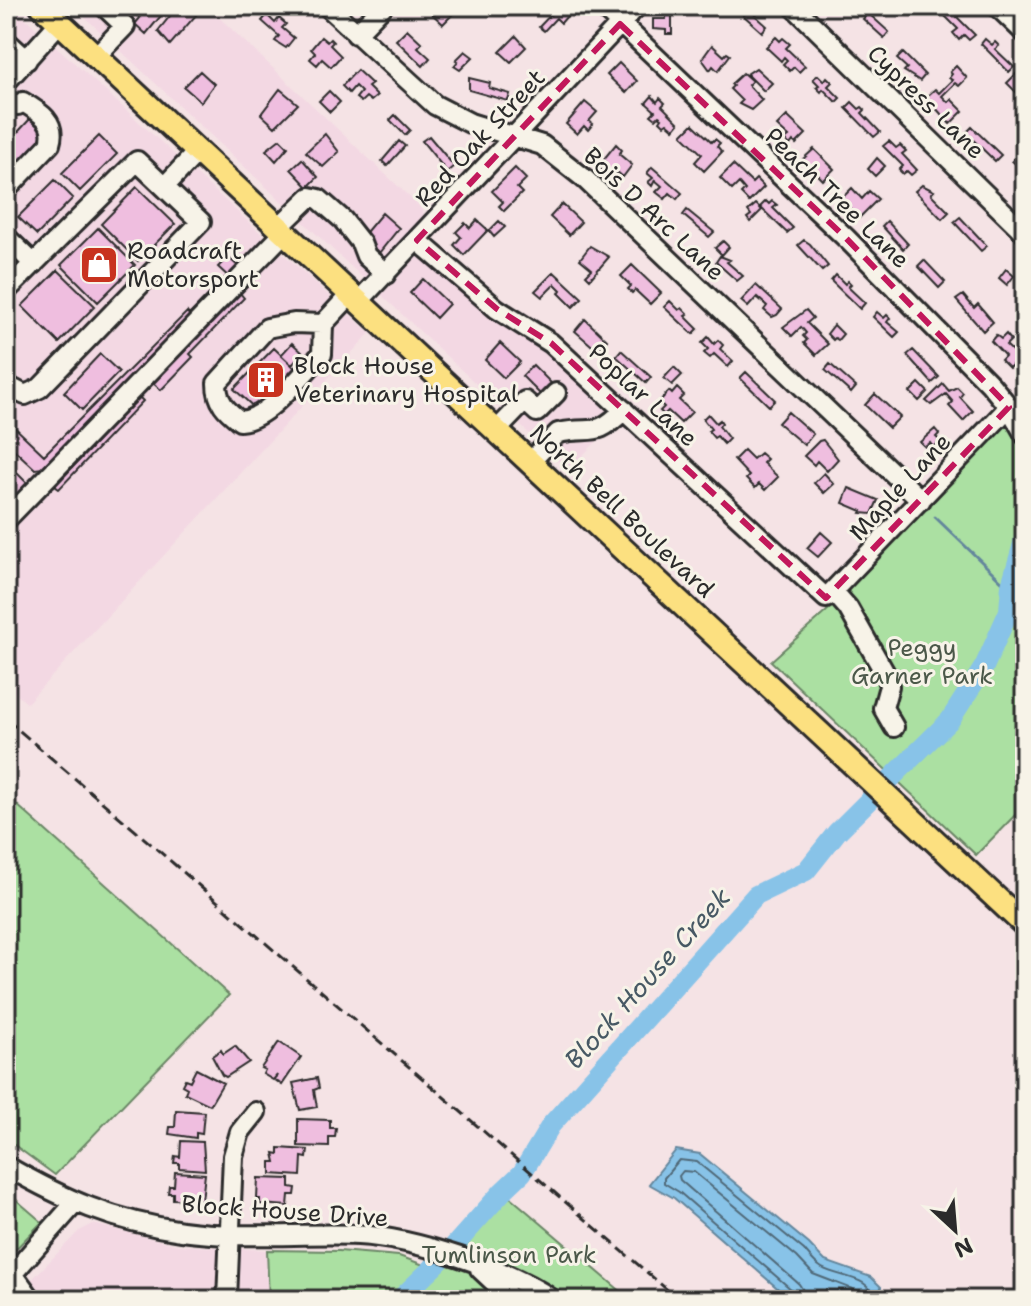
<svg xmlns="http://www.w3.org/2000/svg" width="1031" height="1306" font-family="'Shantell Sans',sans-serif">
<rect width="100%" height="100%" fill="#f5e3e5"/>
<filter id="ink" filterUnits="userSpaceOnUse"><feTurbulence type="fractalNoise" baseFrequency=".0125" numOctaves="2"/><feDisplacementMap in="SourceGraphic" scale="16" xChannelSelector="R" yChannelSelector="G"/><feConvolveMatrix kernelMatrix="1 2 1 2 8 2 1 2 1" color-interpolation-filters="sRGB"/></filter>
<g filter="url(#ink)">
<path fill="#f3d8e3" d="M6,6H12L370,333L27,703L6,686Z
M73,6H207L418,205L427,219L416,232L629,409L568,470Z
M93,1224L179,1245L267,1250L269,1300H12L79,1231Z"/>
<path fill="#abe0a2" stroke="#6b8666" stroke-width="2" d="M1011,426L1025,445V805L976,855L771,661L829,609L1003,427Z
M6,795L229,995L55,1175L6,1139Z
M6,1191L42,1222L6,1259Z
M503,1191L631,1300H269L267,1250L339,1251L399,1256L435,1269Z"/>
<path fill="#88c3e8" stroke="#63869c" stroke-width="2" d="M676,1150L700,1154L809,1244L825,1261L871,1277L881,1287V1300H791L674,1198L649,1184Z"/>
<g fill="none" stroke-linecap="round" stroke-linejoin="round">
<path stroke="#506877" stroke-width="2" d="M795,1300L792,1290L679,1192L664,1183V1178L679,1160L697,1162L804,1250C809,1256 815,1264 822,1268C840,1278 872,1276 874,1300
M805,1300L804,1292L799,1284L680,1180L679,1176L683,1171L694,1172L797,1257L813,1274L860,1292L863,1300"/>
<path stroke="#63869c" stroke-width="3" d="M935,517L1011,590"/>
<path stroke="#88c3e8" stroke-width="20" d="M399,1300L447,1254L503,1191L522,1173L551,1125L756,895L806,871L837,832L950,720L984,667L1009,611L1011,585L1025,537"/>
</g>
<path fill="#efbedf" stroke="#2b2b2b" stroke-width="2" d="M127,6H169L146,34L135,24L140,18Z
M178,6H187L197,14L170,45L158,31Z
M435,6H451L456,11L443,24L429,11Z
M554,6H568L563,12L567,16L561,23L556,18L544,31L539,27L557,8Z
M666,6H672V34H666V30L653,29V19H666Z
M733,6H745L767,26L762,32Z
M947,6L953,12L957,8L962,13L957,17L975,35L969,40L964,35L959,40L953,33L958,29L941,12Z
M868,13L889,32L884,38L863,19Z
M267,15L275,23L279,18L286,24L282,28L294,38L286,48L275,41L279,36L262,21Z
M407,29L422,43L418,47L430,58L423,66L396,40Z
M516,36L526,47L511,62L500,52Z
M321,37L327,42L330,39L333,42L330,45L341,56L331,67L322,59L317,65L310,59L315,53L311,49Z
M776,37L780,41L783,38L790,44L786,48L805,66L799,72L794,67L790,71L783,64L787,60L784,57L781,61L766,47Z
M985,39L992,45L995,42L999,46L995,49L1014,67L1009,72L981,44Z
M712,45L724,56L727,53L730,55L718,71L713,66L710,70L702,59Z
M465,51L473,57L460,70L454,66L458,61L456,60Z
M903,53L925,75L920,81L904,71L907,68L897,59Z
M619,63L637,81L626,93L607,75Z
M956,66L967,78L959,86L955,83L942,96L948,102L951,99L963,111L950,124L926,97L935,89L939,93L952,80L949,78L952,74L950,72Z
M756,68L772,83L764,91L747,74Z
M357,70L372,84L368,87L377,96L371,101L366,97L361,102L356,98L361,92L355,86L349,93L342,86Z
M200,71L214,84L201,102L184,87Z
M1018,72L1025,79V101L1007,83Z
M743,73L752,81L748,85L762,100L751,110L739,104L742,101L730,89L733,86L731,84Z
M818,75L824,81L827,77L832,82L828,86L840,98L836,102L823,89L821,92L816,87L819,85L813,79Z
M469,78L490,83L489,88L510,94L508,101L469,90Z
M280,89L298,104L275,127L261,114Z
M329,91L340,102L330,112L319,101Z
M652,96L657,102L660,98L665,103L662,106L679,123L674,129L667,123L664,125L660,121L662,118L659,116L656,119L651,115L655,111L646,103Z
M585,102L597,112L589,121L593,124L588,130L584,126L577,134L566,124Z
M852,102L859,109L862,107L865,110L862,113L880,132L874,137L846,108Z
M395,115L410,130L405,135L390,120Z
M787,116L806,134L796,144L793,141L790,145L785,140L789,137L777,126Z
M30,119L46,134L10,172L6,168V145Z
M693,124L712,142L715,139L720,143L717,146L722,152L704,171L695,162L702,154L682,135Z
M972,127L1001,155L995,161L966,133Z
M325,134L339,152L323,167L306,152Z
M99,136L117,154L80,191L62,173Z
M429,136L454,166L447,172L422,141Z
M280,139L288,147L276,161L266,150Z
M399,141L405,146L387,166L382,161Z
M889,141L896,148L900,145L906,151L902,154L917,170L911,175L907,171L903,174L899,170L903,166L883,146Z
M616,144L622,150L619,154L632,165L623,177L617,172L612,178L601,169L606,162L603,160Z
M814,149L834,169L823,180L803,159Z
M1017,156L1025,163V183L1020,178L1025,172L1012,161Z
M877,158L885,166L875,176L868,169Z
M302,159L318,177L308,187L291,169Z
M733,165L752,183L756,179L764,187L749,202L741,194L745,190L739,183L732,190L720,178Z
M652,167L682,193L677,199L670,193L665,199L656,192L662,186L655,180L652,186L648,182L653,178L647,173Z
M515,168L526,179L517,188L522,193L504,211L499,206L503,202L492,191Z
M55,180L73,198L37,235L18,217Z
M922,185L934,191L931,194L949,212L942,219L915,191Z
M137,187L175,224L138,261L101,224Z
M852,188L862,199L869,191L878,199L859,218L841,199Z
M766,201L769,204L772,201L777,205L773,208L793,228L787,233L760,207Z
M562,204L581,222L569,235L550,217Z
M756,204L762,210L750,222L747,218L751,215L748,211Z
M687,210L714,232L709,237L683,215Z
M382,213L399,228L379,253L362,237Z
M960,217L987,246L981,251L954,222Z
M477,220L488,230L464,255L454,245L461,237L456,232L465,223L470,228Z
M499,221L505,227L494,237L489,231Z
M887,221L908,244L903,249L882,226Z
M98,228L135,265L98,302L61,265Z
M804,240L810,244L828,266L822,271L798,245Z
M723,241L729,247L722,255L715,248Z
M590,246L609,257L590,279L586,275L592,269L580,259Z
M720,256L730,260L727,262L743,276L737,281L716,262Z
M228,257L242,270L232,280L218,267Z
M924,260L945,282L939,288L918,266Z
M632,265L661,293L650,304L635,290L632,293L628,289L631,286L621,276Z
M1006,269L1014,276L1007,285L999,278Z
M58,270L95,306L59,343L22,306Z
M554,272L582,298L573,307L559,293L561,290L555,284L542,297L535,291Z
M836,275L845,284L848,281L851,284L848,287L865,303L860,309L831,281Z
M225,278L230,283L52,467L35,469L6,442V419L44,455L187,312L189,315Z
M423,279L449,304L436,318L410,293Z
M756,285L782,309L777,315L772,317L764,310L767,306L757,297L748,307L741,301Z
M240,293L244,298L190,354L193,357L161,390L153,383Z
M963,295L974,308L978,304L993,322L983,331L956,300Z
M670,301L679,310L682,308L688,314L685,316L698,329L693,334L664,307Z
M806,310L813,318L807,323L828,344L816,355L804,343L807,340L803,336L806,333L801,327L792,336L783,327Z
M877,312L884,318L887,315L890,318L887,322L899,332L894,337L873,317Z
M585,319L607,340L598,351L575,331Z
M834,325L843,334L838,340L835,338L833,340L827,334Z
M1006,334L1011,340L1006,345L1025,363L1019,369L1013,364L1009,368L1001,360L1005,356L991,341L996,335L1001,339Z
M708,337L714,344L718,340L723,345L720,349L733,361L728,367L714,354L710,358L704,353L708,349L702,343Z
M292,343L303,353L292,365L281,355Z
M500,343L520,362L504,378L485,360Z
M274,348L297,370L258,411L234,389Z
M621,350L651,377L646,383L616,356Z
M913,350L939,377L932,383L907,355Z
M100,354L119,372L82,410L64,392Z
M830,364L856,387L851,393L825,370Z
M533,365L555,387L544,398L522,376Z
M674,367L682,375L672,385L664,378Z
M746,372L775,400L769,406L740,378Z
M919,383L928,392L919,401L910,392Z
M943,384L949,391L957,387L963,393L960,397L973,411L963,421L949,406L953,402L946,394L931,405L926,401Z
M677,388L684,395L679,400L692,412L681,423L668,411L664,415L660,411L664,407L659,402L669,391L672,394Z
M875,394L900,417L889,428L865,405Z
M139,397L143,401L59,489L55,486Z
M788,412L813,434L804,445L778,423Z
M708,414L716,423L720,420L722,423L719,426L729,439L724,444L717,436L714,438L708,431L711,429L703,419Z
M935,429L939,434L936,437L940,441L933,447L930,443L925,447L920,442Z
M823,440L838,459L827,471L817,461L814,465L804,456L819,441Z
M744,450L753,459L760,453L767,459L763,463L778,477L765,490L759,484L755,488L746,479L749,476L734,460Z
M6,462L31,487L20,499L6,485Z
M824,473L834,484L824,493L814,483Z
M849,488L878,500L872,514L861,513L862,511L843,503Z
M821,532L832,542L818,557L807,548Z
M279,1042L301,1057L282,1085L275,1080L277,1075L273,1080L263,1074L265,1070L261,1068Z
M235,1046L249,1062L226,1077L222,1075L212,1056L221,1050L223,1054Z
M196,1069L223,1083L210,1105L185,1093L187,1088L182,1085L185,1079L190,1081Z
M317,1078L319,1088L314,1090L317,1107L300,1110L293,1083Z
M176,1110L204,1112L202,1134L196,1133V1138L169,1134L170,1127H175Z
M298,1119L330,1120V1128H336L335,1137H329V1147L298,1146Z
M181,1141L203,1142L205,1170L179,1168V1163H174L175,1156L180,1157Z
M279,1148L308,1150L307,1158L302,1157L301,1176L271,1174V1162H276L274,1153L279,1154Z
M175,1172L205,1174L202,1200L173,1199V1193H168L169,1186H174Z
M258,1178L290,1179V1187L296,1188L295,1195H289L288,1206L260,1204V1199H257Z"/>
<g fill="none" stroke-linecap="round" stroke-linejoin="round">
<g stroke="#2b2b2b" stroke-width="24">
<path id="minor" d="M327,6L435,105L470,123L542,145L585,179L921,500
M602,6L846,238L990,384L1009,407L1025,435
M793,6L1025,233
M997,6L1025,33
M356,34L383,6
M6,41L27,60
M96,56L125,26L104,6
M6,82L60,22
M165,186L198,151
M6,190L50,144C57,122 40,112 23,102L18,105
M279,227L310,197L319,199L343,220L361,243L366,256L386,274
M6,237L34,264
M417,240L497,309L551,343L826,598L1009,407
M6,291L137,161L201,222L40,388L25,395L6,385
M358,302L637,6
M323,324L322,354C302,374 267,420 240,421C226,410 217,402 217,383L267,328L294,323L323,324L350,295
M497,430L525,401L537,412L556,393
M531,461L558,433C593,425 594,440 624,410
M6,520L285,232
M834,592L848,608L886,675L889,686L883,708L894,727
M6,1166C65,1200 113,1221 182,1231C241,1239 299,1233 358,1235C412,1238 510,1269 553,1300
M480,1269L513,1300
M13,1274L32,1300
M6,1281L75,1203
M227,1300L233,1156L240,1132L256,1112"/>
</g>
<g stroke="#2b2b2b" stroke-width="28">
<path id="major" d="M42,6L1025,925"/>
</g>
<use href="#minor" stroke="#f7f3e8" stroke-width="18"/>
<use href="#major" stroke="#fce080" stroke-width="22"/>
<path stroke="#2b2b2b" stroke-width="3" stroke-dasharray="12 6" stroke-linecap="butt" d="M6,719L679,1300"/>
</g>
</g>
<path fill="none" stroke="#c2185b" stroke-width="6" stroke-dasharray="16 10" stroke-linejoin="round" d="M620,24L846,238L1009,407L826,598L551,343L497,309L417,240Z"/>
<defs>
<g id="shop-square" transform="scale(2)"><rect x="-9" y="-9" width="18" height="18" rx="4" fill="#c8321e" stroke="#f7f3e8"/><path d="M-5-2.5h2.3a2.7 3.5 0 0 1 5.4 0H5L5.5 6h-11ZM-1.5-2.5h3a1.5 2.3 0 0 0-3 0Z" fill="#fff"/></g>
<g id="building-square" transform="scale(2)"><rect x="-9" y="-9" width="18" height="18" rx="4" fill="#c8321e" stroke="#f7f3e8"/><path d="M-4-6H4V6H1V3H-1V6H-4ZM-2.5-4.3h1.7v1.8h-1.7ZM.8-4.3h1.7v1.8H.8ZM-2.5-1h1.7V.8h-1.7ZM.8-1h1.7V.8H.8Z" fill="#fff"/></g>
</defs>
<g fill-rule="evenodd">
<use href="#shop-square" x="99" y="265"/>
<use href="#building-square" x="266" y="380"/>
</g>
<g text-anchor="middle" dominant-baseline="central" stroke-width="6" stroke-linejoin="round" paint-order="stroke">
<g font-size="24" fill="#2b2b2b" stroke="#f7f3e8">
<text transform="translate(926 102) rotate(44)">Cypress Lane</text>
<text transform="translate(480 138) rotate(-47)">Red Oak Street</text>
<text transform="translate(837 198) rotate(44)">Peach Tree Lane</text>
<text transform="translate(654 214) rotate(43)">Bois D Arc Lane</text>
<text transform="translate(643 395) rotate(43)">Poplar Lane</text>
<text transform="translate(900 487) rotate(-47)">Maple Lane</text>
<text transform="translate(622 511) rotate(43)">North Bell Boulevard</text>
<text transform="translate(285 1211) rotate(4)">Block House Drive</text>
</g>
<g font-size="24" fill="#2b2b2b" stroke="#f7f3e8" text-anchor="start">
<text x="127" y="251">Roadcraft<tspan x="127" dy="28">Motorsport</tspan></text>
<text x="294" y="366">Block House<tspan x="294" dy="28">Veterinary Hospital</tspan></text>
</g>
<g font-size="24" fill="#4b5849" stroke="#f7f3e8">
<text x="922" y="648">Peggy<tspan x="922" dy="28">Garner Park</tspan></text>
<text x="509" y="1255">Tumlinson Park</text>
</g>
<g font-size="26" font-style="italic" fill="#475964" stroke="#f7f3e8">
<text transform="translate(647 978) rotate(-48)">Block House Creek</text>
</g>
</g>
<rect width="1031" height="1306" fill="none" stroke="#f7f3e8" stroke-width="32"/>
<rect x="16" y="16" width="999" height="1274" fill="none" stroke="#2b2b2b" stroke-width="3" filter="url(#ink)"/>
<g transform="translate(955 1230) rotate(154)" stroke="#f7f3e8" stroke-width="6" paint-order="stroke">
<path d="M0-6L14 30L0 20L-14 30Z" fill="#2b2b2b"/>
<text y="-12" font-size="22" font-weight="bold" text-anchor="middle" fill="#2b2b2b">N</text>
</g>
</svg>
